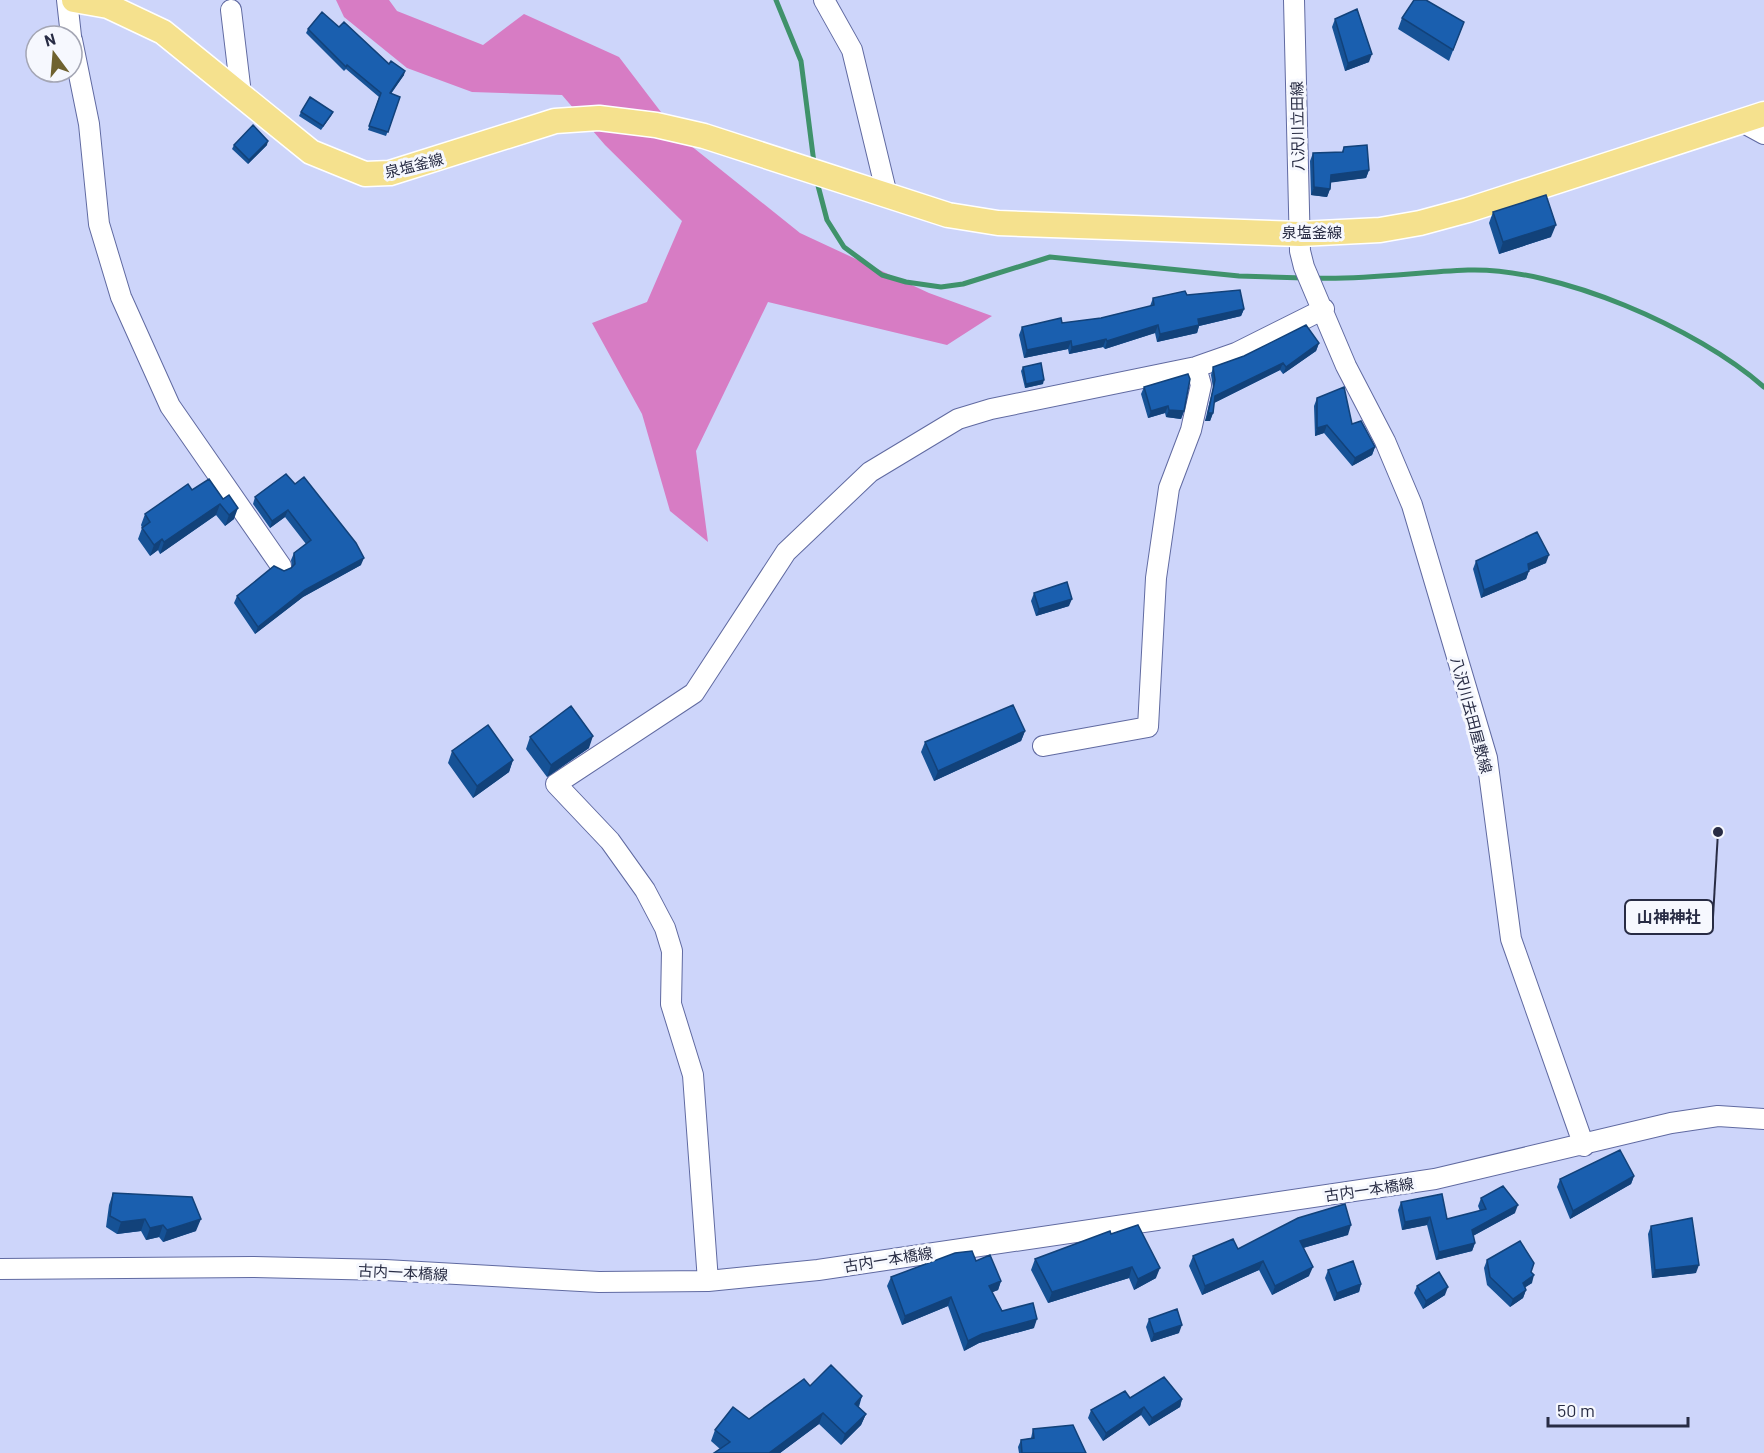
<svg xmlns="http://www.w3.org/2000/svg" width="1764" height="1453" font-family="Barlow,'Noto Sans JP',sans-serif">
<rect width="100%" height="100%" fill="#cdd5fa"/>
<path fill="#d77cc4" d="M336,0H389L397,11L483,45L524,14L619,57L680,137L800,233L929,293L992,316L947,345L768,302L696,451L708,542L670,511L642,414L592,323L647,302L682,221L605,145L562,95L472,92L407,68L344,17Z"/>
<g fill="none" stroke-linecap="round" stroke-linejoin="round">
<path stroke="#3f926b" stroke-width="5" d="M776,0L801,61L814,163
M816,178L827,220L844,247L882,275L906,282L941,287L963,284L1050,257L1239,276L1304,278
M1314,278C1366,280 1416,272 1468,270C1558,267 1697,328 1764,387"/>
<g stroke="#606aa1" stroke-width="22">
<path id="minor" d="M67,0L71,36
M824,0L852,50L887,195
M1294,0L1300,251L1304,267L1346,366L1385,441L1412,505L1487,758L1511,939L1584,1146
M231,10L241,94
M72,40L89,124L99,224L121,297L170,406L281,566
M1742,122L1764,134
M1043,746L1148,727L1156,578L1169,488L1191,430L1201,385L1196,367
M0,1269L252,1267L385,1270L599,1282L708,1281L818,1270L1435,1179L1671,1123L1718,1116L1764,1119
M708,1281L693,1075L671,1004L672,951L665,928L645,890L610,841L556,784L694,693L786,552L870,472L958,419L991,409L1196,367L1236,353L1324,309"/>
</g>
<g stroke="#fff" stroke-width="27">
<path id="major" d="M74,0L108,6L163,32L311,152L365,174L390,173L555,121L599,118L656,125L704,136L948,215L998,223L1300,234L1380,230L1420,223L1468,210L1764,114"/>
</g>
<use href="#minor" stroke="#fff" stroke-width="20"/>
<use href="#major" stroke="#f5e18e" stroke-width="24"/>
</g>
<path fill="#165296" d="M1402,18L1464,22L1449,61L1398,29Z
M1335,19L1369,62L1345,71L1332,27Z
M339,27L404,75L391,94L400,97L386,136L368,130L379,97L346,69L344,71L306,33L308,29Z
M301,112H333L331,116L321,130L299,116Z
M234,145H267L248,164L232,149Z
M1344,147L1369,170L1366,178L1331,182L1330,189L1327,197L1311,195L1310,161L1313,153L1342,152Z
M1493,212L1551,237L1499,254L1489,223Z
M1187,295L1244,309L1241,316L1199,326L1197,333L1157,342L1155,333L1105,349L1103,347L1069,354L1068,349L1024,358L1019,335L1022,327L1062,323L1101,318L1150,306L1153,298Z
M1319,343L1316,351L1283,374L1280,370L1214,403L1213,413L1210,421H1205L1213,388L1211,375L1213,367L1244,356Z
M1023,367L1043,384L1025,388L1021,371Z
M1144,387L1184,411L1181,419L1166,417L1165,413L1148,418L1141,394Z
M1317,398L1352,424L1375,447L1372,455L1352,466L1324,433L1315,436L1314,406Z
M286,474L361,565L303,597L255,634L234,603L237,596L284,571L291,568L292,567L291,560L294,553L306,544L285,517L270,528L253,504L255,497Z
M209,479L234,519L225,526L216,515L160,554L158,550L150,556L138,539L142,528L141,525L145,514L192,490Z
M1476,561L1546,563L1529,570L1526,579L1481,598L1473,569Z
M1034,593L1069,606L1036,616L1031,601Z
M1025,731L1021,741L934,781L921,752L925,742Z
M530,737L589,748L547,777L526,749Z
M452,751L513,760L509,772L473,798L448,763Z
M1634,1176L1631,1184L1570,1219L1557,1187L1560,1179Z
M113,1193L196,1231L163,1242L159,1237L146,1240L141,1231L117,1234L106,1227L109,1205Z
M1481,1198L1515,1213L1473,1236L1475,1243L1472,1251L1436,1260L1427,1225L1402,1230L1398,1210L1401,1202L1447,1219L1480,1211L1478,1206Z
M1651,1226L1696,1273L1652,1278L1648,1234Z
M1111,1234L1156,1278L1134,1290L1129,1278L1048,1303L1031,1270L1035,1259Z
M1348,1235L1303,1248L1309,1276L1272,1295L1259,1270L1202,1295L1189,1266L1193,1256L1238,1249Z
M1487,1260L1531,1272L1532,1283L1525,1287L1526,1290L1523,1298L1510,1307L1487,1285L1484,1268Z
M976,1261L1001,1281L998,1290L992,1292L1002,1311L1034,1328L979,1343L964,1351L948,1306L902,1325L887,1286L891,1277Z
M1328,1270L1361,1284L1359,1292L1334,1301L1325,1278Z
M1417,1286L1445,1295L1423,1309L1414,1293Z
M1149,1319L1179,1333L1151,1342L1146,1327Z
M810,1386L862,1396L859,1407L866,1414L861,1425L841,1445L819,1424L780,1453H714L720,1449L711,1441L715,1430L749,1419Z
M1130,1398L1182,1399L1180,1407L1149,1426L1141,1415L1103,1441L1088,1418L1091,1410Z
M1033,1429L1086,1453H1019L1018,1447L1021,1440L1031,1438Z"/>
<path fill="#12427a" d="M1372,54L1369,62L1345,71L1348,63Z
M405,71L404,75L388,97L390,93Z
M268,141L267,145L248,164L249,160Z
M1369,170L1366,178L1328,183L1331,175Z
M1314,187L1330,189L1327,197L1311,195Z
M1556,225L1551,237L1499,254L1503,242Z
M1244,309L1241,316L1199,326L1197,333L1157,342L1160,334L1198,319Z
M1158,325L1155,333L1105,349L1107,341Z
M1106,339L1103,347L1069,354L1072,347Z
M1071,341L1068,349L1024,358L1027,350Z
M1319,343L1316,351L1283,374L1286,367Z
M1283,363L1280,370L1212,404L1215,396Z
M1044,380L1043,384L1025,388L1026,384Z
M1168,406L1165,413L1148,418L1151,411Z
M1169,410L1184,411L1181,419L1166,417Z
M1208,413H1213L1210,421H1205Z
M1327,425L1324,433L1315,436L1317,428Z
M1375,447L1372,455L1352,466L1355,458Z
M220,504L216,515L160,554L164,542Z
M238,508L234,519L225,526L229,515Z
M288,510L285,517L270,528L272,521Z
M162,539L158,550L150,556L154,545Z
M1549,555L1546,563L1525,572L1528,564Z
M364,558L361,565L303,597L255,634L258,627L305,590Z
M1529,571L1526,579L1481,598L1484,590Z
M1072,599L1069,606L1036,616L1039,609Z
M1025,731L1021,741L934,781L938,771Z
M593,736L589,748L547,777L551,765Z
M513,760L509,772L473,798L477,786Z
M1634,1176L1631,1184L1570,1219L1573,1211Z
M1518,1205L1515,1213L1469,1238L1472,1230Z
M1430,1217L1427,1225L1402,1230L1405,1222Z
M145,1219L141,1231L117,1234L121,1222Z
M201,1219L196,1231L163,1242L167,1230Z
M163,1225L159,1237L146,1240L150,1228Z
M1351,1225L1348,1235L1296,1250L1300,1241Z
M1475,1243L1472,1251L1436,1260L1439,1252Z
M1263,1261L1259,1270L1202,1295L1205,1286Z
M1699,1265L1696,1273L1652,1278L1655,1270Z
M1132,1267L1129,1278L1048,1303L1052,1292Z
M1313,1267L1309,1276L1272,1295L1275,1286Z
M1160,1268L1156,1278L1134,1290L1138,1279Z
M1534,1275L1532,1283L1520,1291L1523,1283Z
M1001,1281L998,1290L986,1295L989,1286Z
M1361,1284L1359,1292L1334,1301L1337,1293Z
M1448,1287L1445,1295L1423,1309L1426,1301Z
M1526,1290L1523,1298L1510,1307L1513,1299Z
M951,1297L948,1306L902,1325L905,1316Z
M1037,1319L1034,1328L979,1343L964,1351L968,1341L982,1334Z
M1182,1325L1179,1333L1151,1342L1154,1334Z
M862,1396L858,1407L855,1404Z
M1182,1399L1180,1407L1149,1426L1152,1418Z
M1144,1407L1141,1415L1103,1441L1106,1433Z
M823,1413L819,1424L780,1453H769Z
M866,1414L861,1425L841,1445L845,1434Z"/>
<path fill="#1a5faf" stroke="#12427a" stroke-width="1.5" d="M1414,0H1426L1464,22L1453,50L1402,18Z
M1357,9L1372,54L1348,63L1335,19Z
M322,12L339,27L344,22L389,64L391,61L405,71L390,93L400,97L388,132L369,126L381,93L347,65L346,67L308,29Z
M310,97L333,112L323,126L301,112Z
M253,125L268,141L249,160L234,145Z
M1367,145L1369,170L1331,175L1330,189L1314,187L1313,153L1343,152L1344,147Z
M1546,195L1556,225L1503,242L1493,212Z
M1240,290L1244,309L1198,319L1199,325L1160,334L1158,325L1107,341L1106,339L1072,347L1071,341L1027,350L1022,327L1061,318L1062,323L1101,318L1154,305L1153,298L1185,291L1187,295Z
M1306,325L1319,343L1286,367L1283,363L1215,396L1213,413H1208L1215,380L1213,367L1244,356Z
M1041,363L1044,380L1026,384L1023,367Z
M1188,374L1190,379L1184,411L1169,410L1168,406L1151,411L1144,387Z
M1344,387L1352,424L1361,421L1375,447L1355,458L1327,425L1317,428V398Z
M286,474L295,484L304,477L356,543L364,558L305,590L258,627L237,596L274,566L284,571L291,568L295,564L294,553L311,540L288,510L272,521L255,497Z
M209,479L223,499L229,495L238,508L229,515L220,504L164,542L162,539L154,545L142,528L150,522L145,514L188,484L192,490Z
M1537,532L1549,555L1528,564L1529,571L1484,590L1476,561Z
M1067,582L1072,599L1039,609L1034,593Z
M1013,705L1025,731L938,771L925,742Z
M571,706L593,736L551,765L530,737Z
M488,725L513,760L477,786L452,751Z
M1620,1150L1634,1176L1573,1211L1560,1179Z
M1503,1186L1518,1205L1472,1230L1475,1243L1439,1252L1430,1217L1405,1222L1401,1202L1442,1194L1447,1219L1486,1209L1481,1198Z
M113,1193L192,1197L201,1219L167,1230L163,1225L150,1228L145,1219L121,1222L110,1216Z
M1345,1204L1351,1225L1300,1241L1313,1267L1275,1286L1263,1261L1205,1286L1193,1256L1233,1239L1238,1249L1298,1218Z
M1692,1218L1699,1265L1655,1270L1651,1226Z
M1138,1225L1160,1268L1138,1279L1132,1267L1052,1292L1035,1259L1110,1231L1111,1234Z
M1520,1241L1534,1263L1531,1272L1534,1275L1523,1283L1526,1290L1513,1299L1490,1277L1487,1260Z
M972,1251L976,1261L990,1255L1001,1281L989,1286L1002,1311L1033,1303L1037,1319L982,1334L968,1341L951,1297L905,1316L891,1277L955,1253Z
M1353,1261L1361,1284L1337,1293L1328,1270Z
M1439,1272L1448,1287L1426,1301L1417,1286Z
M1177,1309L1182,1325L1154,1334L1149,1319Z
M831,1365L862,1396L855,1404L866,1414L845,1434L823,1413L769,1453H714L730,1442L715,1430L733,1407L749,1419L804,1379L810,1386Z
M1164,1377L1182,1399L1152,1418L1144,1407L1106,1433L1091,1410L1125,1391L1130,1398Z
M1073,1425L1086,1453H1022L1021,1440L1034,1438L1033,1429Z"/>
<g text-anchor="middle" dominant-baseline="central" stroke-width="6" stroke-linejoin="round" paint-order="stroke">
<g font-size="15" fill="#282c44" stroke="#f6f8fe">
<text transform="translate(1297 126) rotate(-91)">八沢川立田線</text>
<text transform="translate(414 165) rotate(-14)">泉塩釜線</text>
<text x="1312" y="232">泉塩釜線</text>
<text transform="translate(1472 715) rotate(75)">八沢川去田屋敷線</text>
<text transform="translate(1369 1189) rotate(-8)">古内一本橋線</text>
<text transform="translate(888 1259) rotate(-9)">古内一本橋線</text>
<text transform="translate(403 1272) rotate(3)">古内一本橋線</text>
</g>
</g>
<path fill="none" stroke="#282c44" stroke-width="2" d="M1718 832L1713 917"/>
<circle fill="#282c44" stroke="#f6f8fe" stroke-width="2" cx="1718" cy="832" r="6"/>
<rect fill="#f6f8fe" stroke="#282c44" stroke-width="2" x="1625" y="900" width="88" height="34" rx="6"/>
<g font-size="16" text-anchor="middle" font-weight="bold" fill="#282c44">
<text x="1669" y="923">山神神社</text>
</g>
<g transform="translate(54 54) rotate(344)"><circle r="28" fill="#f6f8fe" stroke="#a4a6b4" stroke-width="1.5"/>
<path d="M0-4.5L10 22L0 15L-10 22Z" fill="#6f622f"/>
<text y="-9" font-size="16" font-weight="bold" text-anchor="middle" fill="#282c44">N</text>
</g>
<path d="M1548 1417v9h140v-9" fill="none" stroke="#282c44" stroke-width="3"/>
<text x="1557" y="1417" font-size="18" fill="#282c44" stroke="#f6f8fe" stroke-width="4.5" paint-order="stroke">50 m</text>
</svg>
